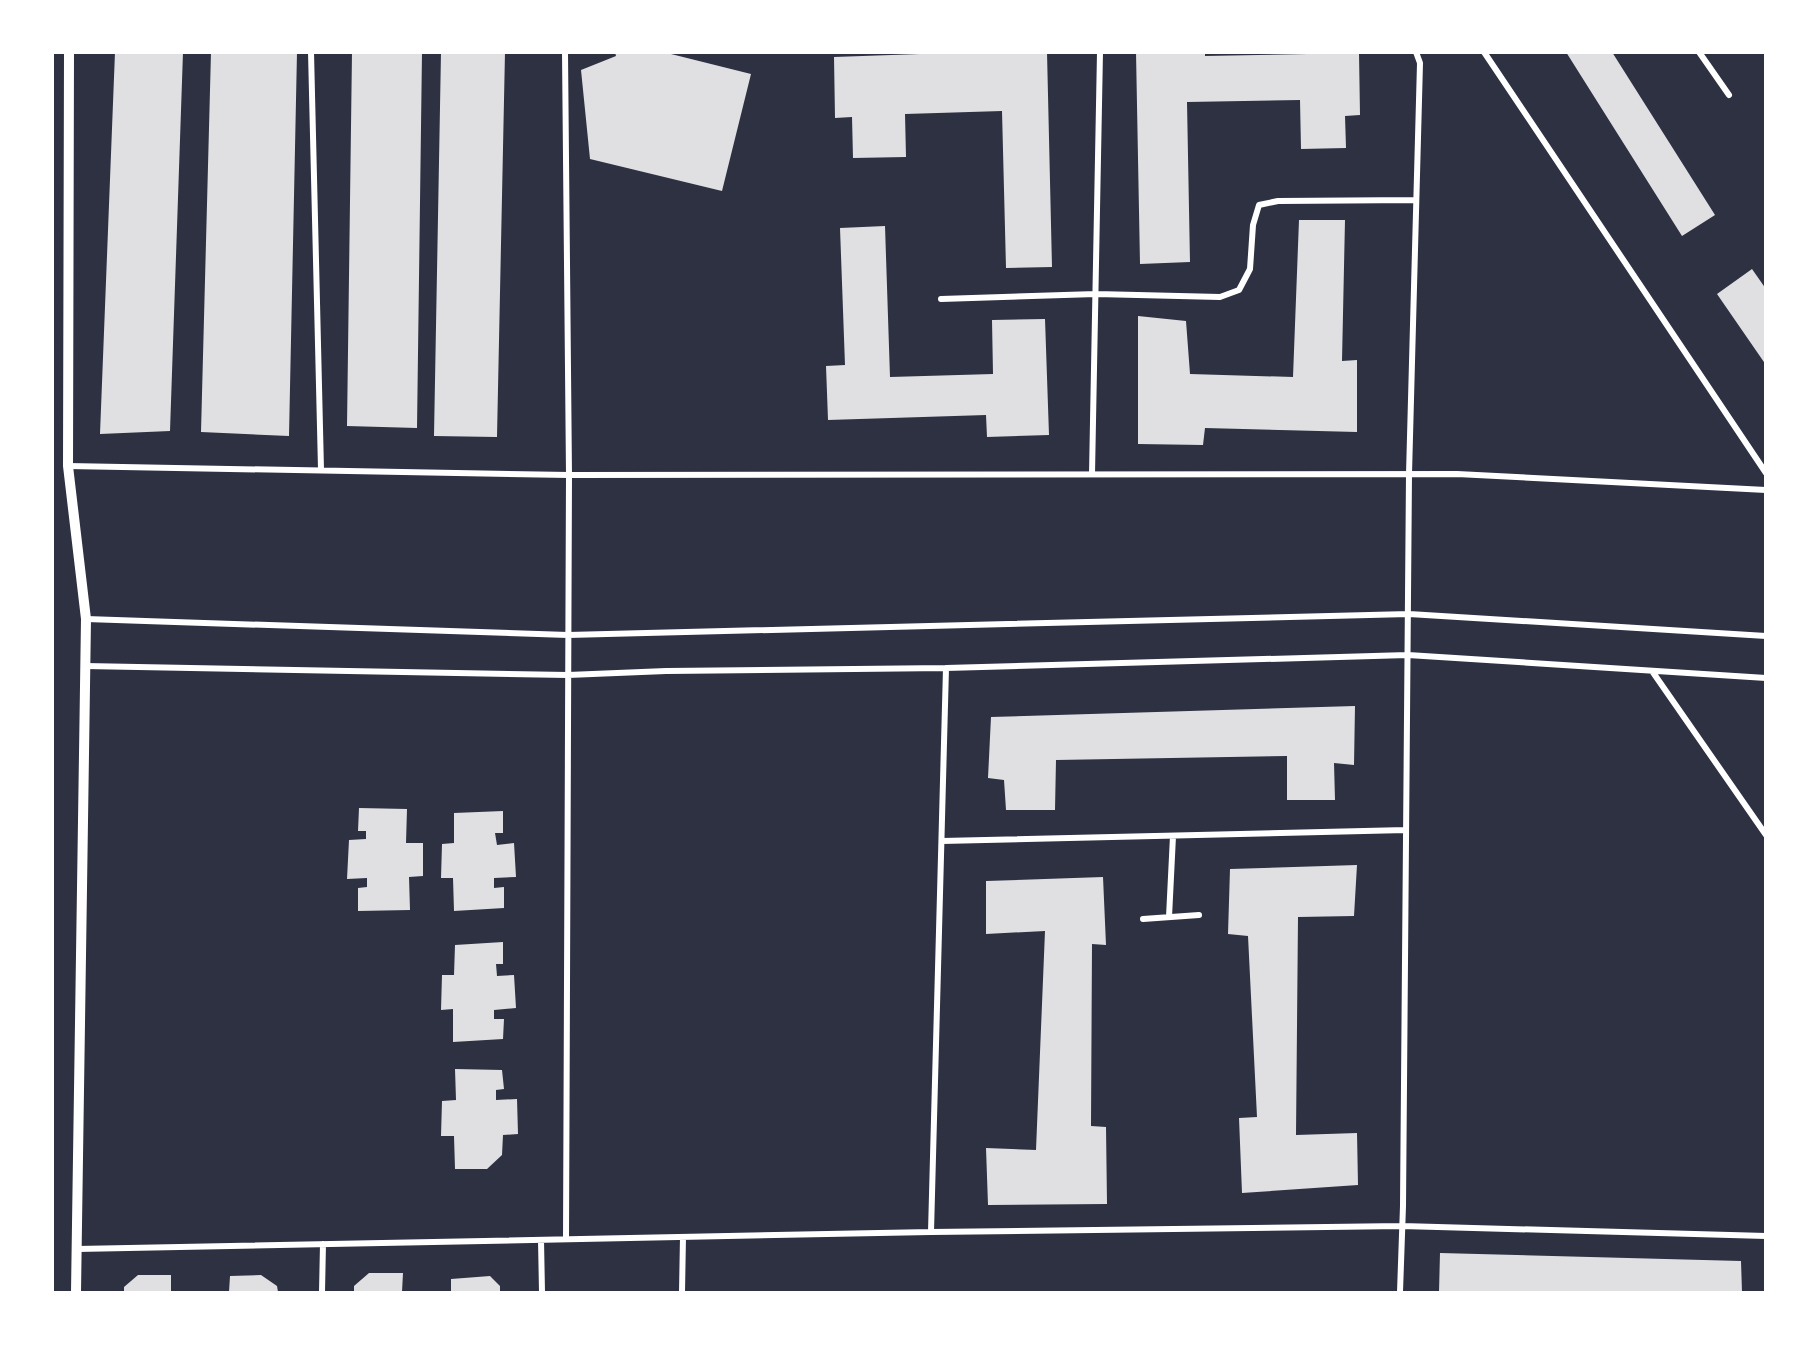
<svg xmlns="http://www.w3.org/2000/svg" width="1818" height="1345" font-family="Commissioner,sans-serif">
<rect width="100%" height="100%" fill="#2d3142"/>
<path fill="#e0e0e3" d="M115,52H183L170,431L100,434Z
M211,52H297L289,436L201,432Z
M352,52H422L417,428L347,426Z
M441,52H505L497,437L434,436Z
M615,52H663L751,74L722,191L590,159L581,70L616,56Z
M977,52H1047L1052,267L1006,268L1002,111L905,114L906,157L853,158L852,117L835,118L834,57Z
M1136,52H1205V56L1359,53L1360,115L1345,116L1346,148L1301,149L1300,100L1187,102L1190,262L1140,264Z
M1566,52H1612L1715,215L1682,236Z
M1299,220H1345L1342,361L1357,360V432L1205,428L1203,445L1138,444V316L1186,321L1190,374L1293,377Z
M885,226L890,377L993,374L992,320L1045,319L1049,435L987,437L986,415L828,420L826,366L845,365L840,228Z
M1752,269L1766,289V365L1717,294Z
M1355,706L1354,765L1334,763L1335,800H1287V756L1056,760L1055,810H1006L1004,780L988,778L991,717Z
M359,808L407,809L406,843H423V876L409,877L410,910L358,911V888L367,887V878L347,879L349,840L366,839V831H358Z
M503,811V833H495L497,845L514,843L516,877L494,878V888L504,887V908L454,911L453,878H441L442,844L454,843V813Z
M1357,865L1354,916L1298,917L1296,1135L1357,1133L1358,1185L1242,1193L1239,1118L1257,1117L1248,936L1228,934L1230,869Z
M1103,877L1106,945L1092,944L1091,1126L1106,1127L1107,1204L988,1205L986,1148L1036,1150L1045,931L986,934V881Z
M503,942V964H496L497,976L514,975L516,1008L494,1010V1019H504L503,1039L453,1042V1009L441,1010L442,975H454L455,945Z
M455,1069L502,1070L504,1089L496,1090V1100L517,1099L518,1134L503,1135L502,1155L487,1169H455L454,1136H441L442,1101L456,1100Z
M1440,1253L1741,1261L1742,1292H1439Z
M369,1273H403L402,1292H354V1286Z
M138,1275H171V1292H124V1287Z
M261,1275L277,1286L278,1292H229L230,1276Z
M490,1276L500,1286V1292H451V1279Z"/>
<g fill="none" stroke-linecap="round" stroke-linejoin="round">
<path stroke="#fff" stroke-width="6" d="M311,52L321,469
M565,52L569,475L566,1239
M1484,52L1766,473
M1699,52L1729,95
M941,299L1096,294L1220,297L1239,290L1250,269L1253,225L1259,205L1278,201L1416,200
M68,466L569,475L1457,474L1766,490
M1092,474L1100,52
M86,619L568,635L1409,614L1766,636
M85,666L568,675L666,671L946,668L1408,655L1766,678
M1652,671L1766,835
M942,841L1406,830
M1169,917L1173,836
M1143,919L1199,915
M931,1232L946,668
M541,1240L542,1292
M77,1249L931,1232L1402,1226L1766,1236
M322,1292L323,1244
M682,1292L683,1237
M1400,1292L1403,1206L1409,474L1420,63L1416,52"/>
<path stroke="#fff" stroke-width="10" d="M69,52L68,466L86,619L76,1292"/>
</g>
<rect width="1818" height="1345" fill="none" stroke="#ffffff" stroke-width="108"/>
</svg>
